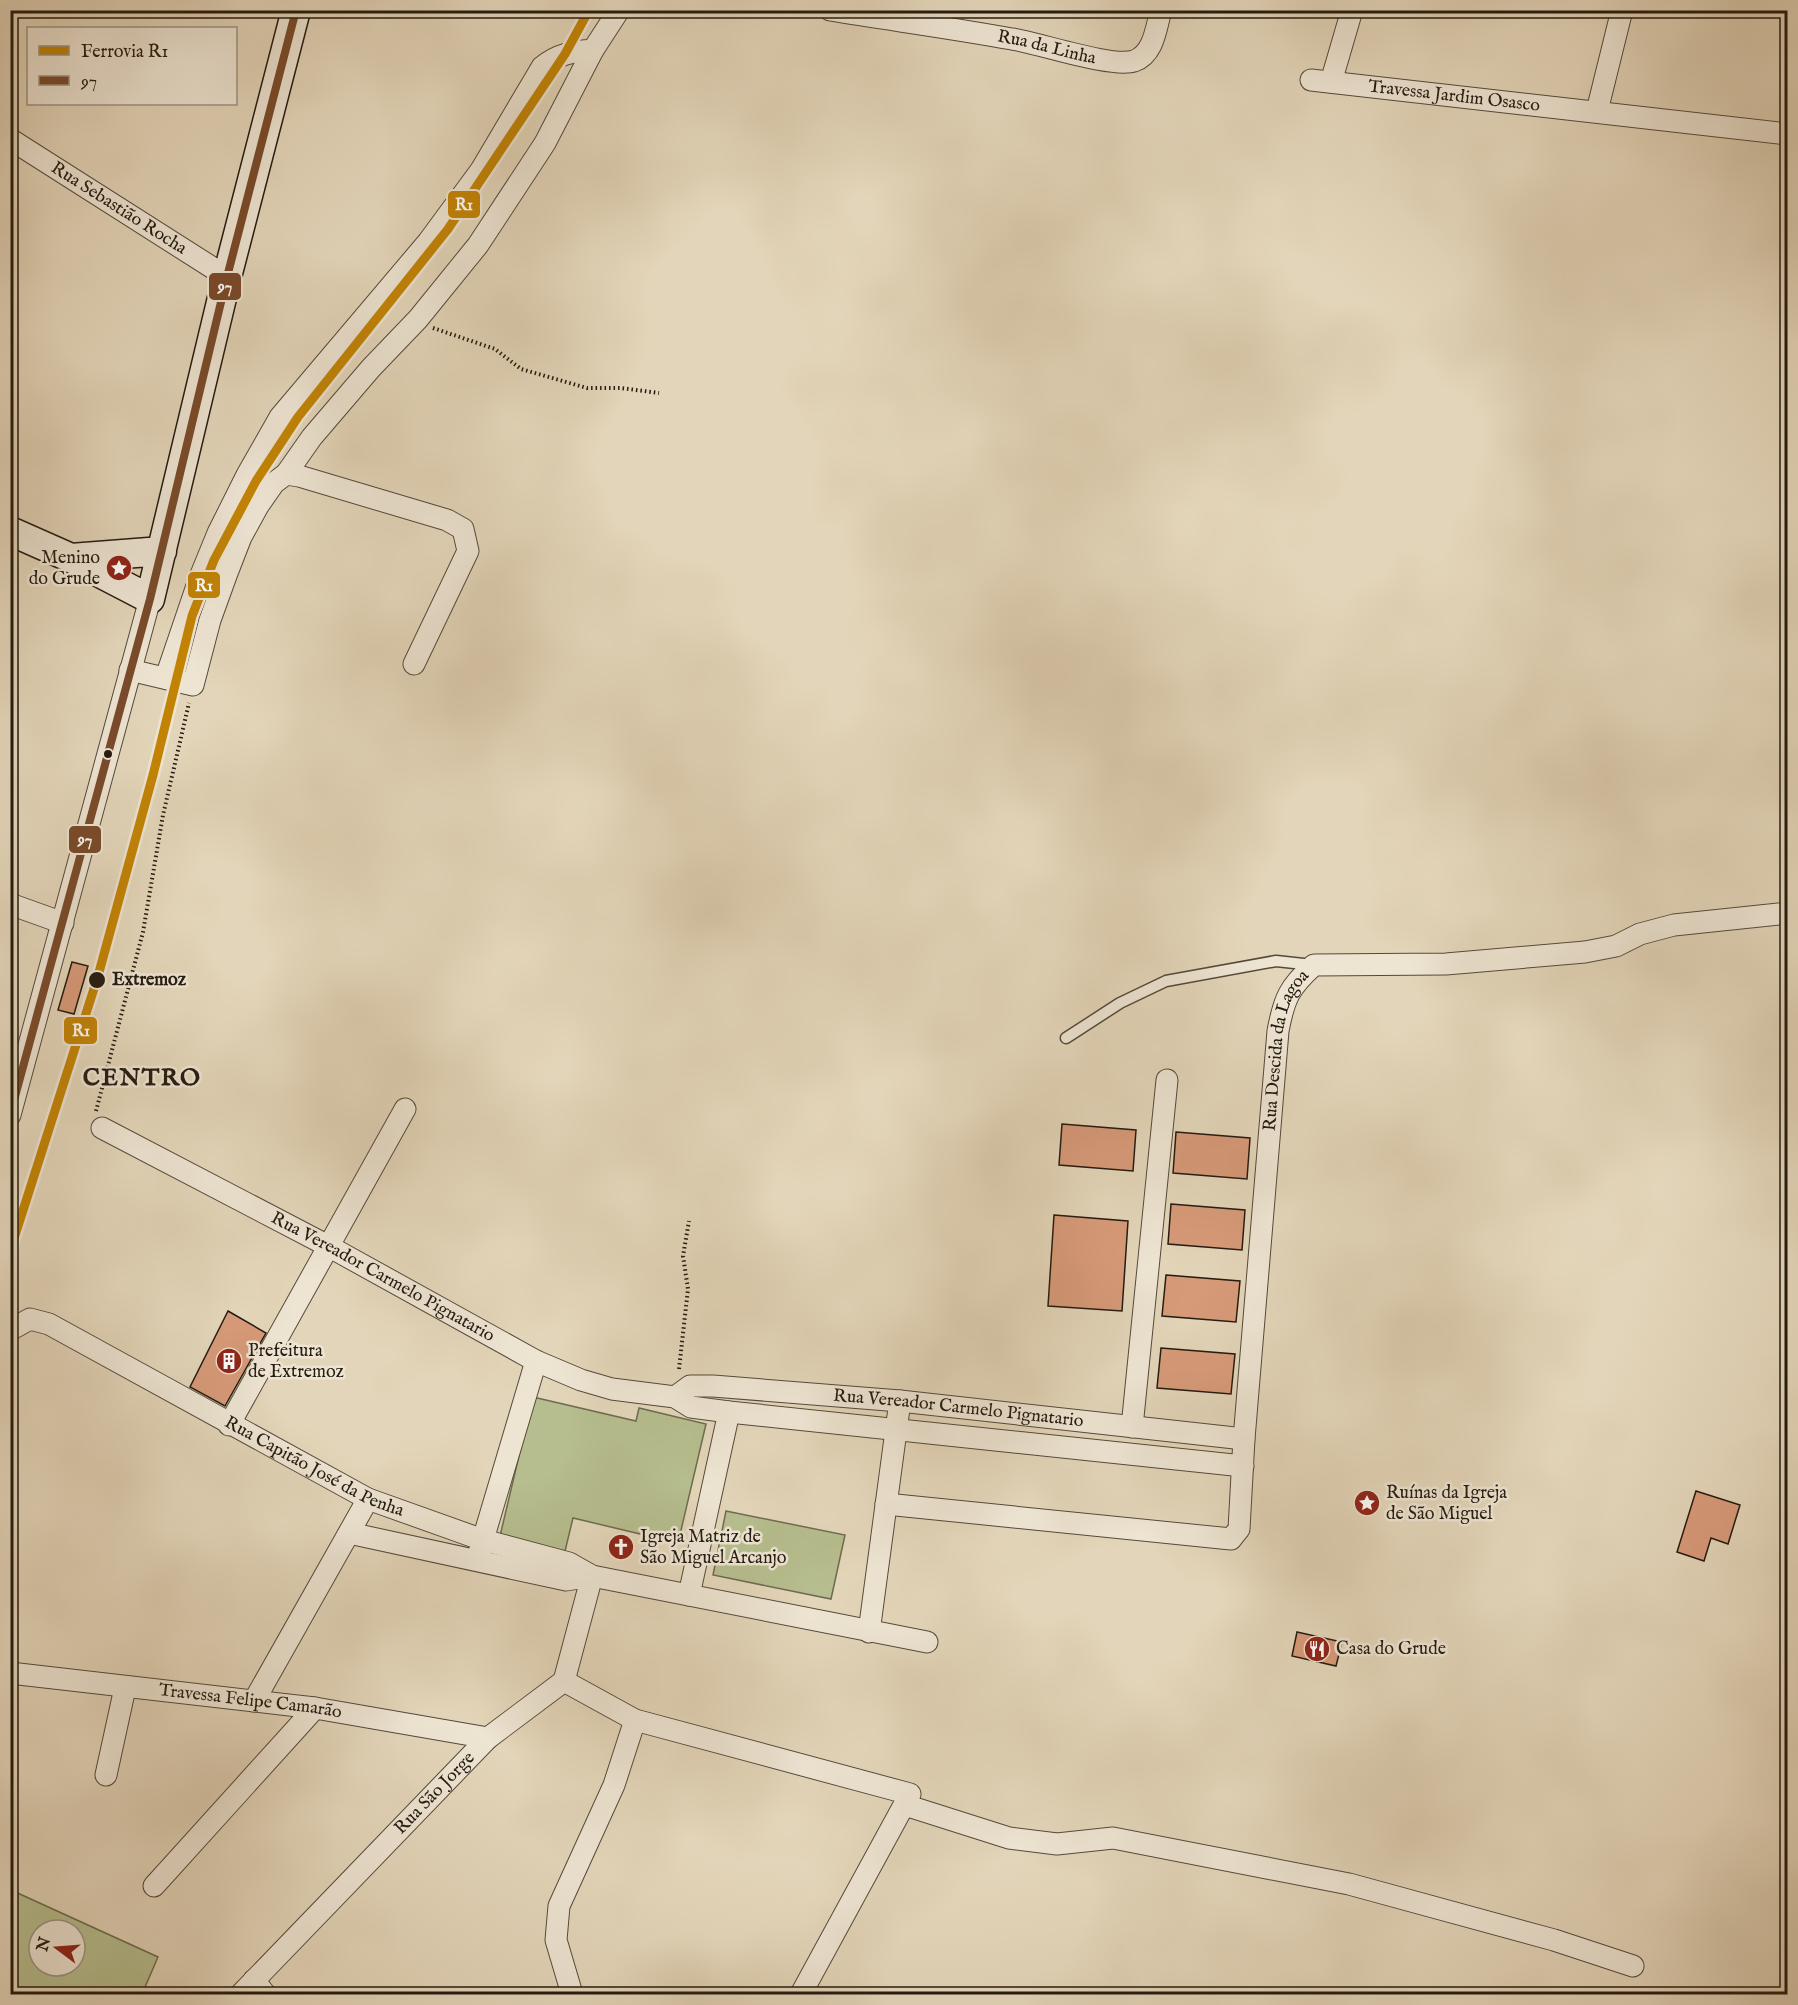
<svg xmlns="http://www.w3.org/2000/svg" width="1798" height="2005" font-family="'IM FELL English',serif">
<rect width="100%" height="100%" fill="#e3d5b9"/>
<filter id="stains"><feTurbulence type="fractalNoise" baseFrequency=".00333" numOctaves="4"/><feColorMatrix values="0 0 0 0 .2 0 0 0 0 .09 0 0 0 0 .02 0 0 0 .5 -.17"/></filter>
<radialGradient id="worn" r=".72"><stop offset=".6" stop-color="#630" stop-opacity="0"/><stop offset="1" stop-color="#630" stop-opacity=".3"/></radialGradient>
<path fill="#b6bd8e" stroke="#6d6c50" stroke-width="1.5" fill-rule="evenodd" d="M533,1397L636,1421L639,1408L706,1424L678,1543L573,1518L565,1551L500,1536Z
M726,1511L845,1535L831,1599L713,1575Z
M11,1890L158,1957L142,1994H11ZM39,1930H75V1966H39Z"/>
<path fill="#d79a79" stroke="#241b11" stroke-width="1.5" d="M72,962L88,966L74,1014L58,1010Z
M1062,1124L1136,1130L1133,1171L1059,1165Z
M1176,1132L1250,1138L1247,1179L1173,1173Z
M1171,1204L1245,1210L1242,1250L1168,1244Z
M1054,1215L1128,1221L1122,1311L1048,1306Z
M1166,1275L1240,1281L1236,1322L1162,1316Z
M228,1311L266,1333L225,1406L190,1387Z
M1161,1348L1235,1354L1231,1394L1157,1388Z
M1696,1491L1740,1505L1728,1544L1711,1538L1704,1561L1677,1552Z
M1297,1632L1342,1642L1336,1666L1292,1656Z"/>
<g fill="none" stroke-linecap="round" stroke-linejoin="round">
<g stroke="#544a3b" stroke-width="13">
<path id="lane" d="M1066,1038L1120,1003L1166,981L1276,961L1313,965"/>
</g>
<g stroke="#544a3b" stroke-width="23">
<g id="street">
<path id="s1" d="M830,10C891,20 952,28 1012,39C1039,43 1112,68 1134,61C1154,54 1156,28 1161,10"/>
<path id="s2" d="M1311,80L1788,134"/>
<path d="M1331,82L1352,10"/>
<path d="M1597,111L1622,10"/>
<path id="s3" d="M10,139L227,277"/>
<path d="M286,474L299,476L447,520L463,529L468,551L414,664"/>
<path d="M130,670L193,685L210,620L227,573L241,537L258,506L274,483L286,474L312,437L371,368L418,319L478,245L545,143L593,50"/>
<path d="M166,677L200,577L218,533L247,475L280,417L428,242L481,170L542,67C557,54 575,51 593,50L619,10"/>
<path d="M10,904L63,923"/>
<path d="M10,1115L150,599"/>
<path id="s4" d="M102,1128L330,1247L536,1361L581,1380L612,1389L675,1397L691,1407L729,1412L1243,1466"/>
<path id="s5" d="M10,1330L30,1319L49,1324L368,1499L483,1540L569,1563L592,1576L927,1642"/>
<path id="s6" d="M675,1397L690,1386H713L900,1401L1244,1439"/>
<path d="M229,1425L405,1109"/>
<path d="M1132,1427L1167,1080"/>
<path id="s7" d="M886,1504L1231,1539L1239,1529L1244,1439L1278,1031C1284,999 1289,987 1314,965L1446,964L1585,952L1616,946L1640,934L1674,925L1788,913"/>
<path d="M479,1553L536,1361"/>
<path d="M689,1595L729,1412"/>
<path d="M869,1632L900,1401"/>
<path id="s8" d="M10,1673L315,1708L488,1738"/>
<path d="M564,1681L635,1720L910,1794L801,1994"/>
<path d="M254,1701L368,1499"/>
<path d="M106,1775L125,1688"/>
<path d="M905,1805L1009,1838L1057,1844L1113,1838L1349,1884L1554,1940L1633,1966"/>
<path d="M154,1886L315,1708"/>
<path d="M254,1980L265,1994"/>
<path id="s9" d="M241,1994L488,1738L564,1681L592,1576L566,1580L349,1533"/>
<path d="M572,1994L556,1940L559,1906L614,1785L635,1720"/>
</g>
</g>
<g stroke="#241b11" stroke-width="31">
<path id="secondary" d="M10,531L71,558L150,599L227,277L296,10
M71,558L162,551"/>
</g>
<path stroke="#241b11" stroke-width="4" stroke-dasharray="1.5 3" stroke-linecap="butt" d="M433,328L495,349L521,369L587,388H621L659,393
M96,1111L143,932L163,815L189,703
M679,1369L688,1289L683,1256L689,1221"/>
<use href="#lane" stroke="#ede4d2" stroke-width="10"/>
<use href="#street" stroke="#ede4d2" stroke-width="21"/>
<use href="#secondary" stroke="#ede4d2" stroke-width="28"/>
<g stroke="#ede4d2" stroke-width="12">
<path id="bus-1" d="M10,1115L150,599L227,277L296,10"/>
</g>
<use href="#bus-1" stroke="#7a4b2a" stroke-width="8"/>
<g stroke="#ede4d2" stroke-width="14">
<path id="rail-1" d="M10,1251L98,976L153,775L192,616L214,560L256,481L298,417L448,229L565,54L589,10"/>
</g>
<use href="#rail-1" stroke="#c28304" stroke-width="9"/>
</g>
<defs>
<g id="sight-disc" transform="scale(1.35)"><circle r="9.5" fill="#8f2418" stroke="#ede4d2"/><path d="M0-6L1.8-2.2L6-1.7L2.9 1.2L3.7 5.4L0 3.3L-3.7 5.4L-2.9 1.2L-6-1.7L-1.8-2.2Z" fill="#fff"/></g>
<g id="building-disc" transform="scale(1.35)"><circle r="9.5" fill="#8f2418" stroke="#ede4d2"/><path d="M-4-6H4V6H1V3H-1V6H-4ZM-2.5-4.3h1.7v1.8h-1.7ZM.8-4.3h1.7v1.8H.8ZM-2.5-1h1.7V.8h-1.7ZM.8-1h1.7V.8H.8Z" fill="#fff"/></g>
<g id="church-disc" transform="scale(1.35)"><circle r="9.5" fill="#8f2418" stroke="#ede4d2"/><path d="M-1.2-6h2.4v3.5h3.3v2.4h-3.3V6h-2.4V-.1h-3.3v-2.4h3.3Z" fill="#fff"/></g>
<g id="restaurant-disc" transform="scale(1.35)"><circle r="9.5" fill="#8f2418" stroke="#ede4d2"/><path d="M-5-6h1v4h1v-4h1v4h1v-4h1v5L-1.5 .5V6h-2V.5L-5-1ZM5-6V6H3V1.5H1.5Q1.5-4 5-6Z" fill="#fff"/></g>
</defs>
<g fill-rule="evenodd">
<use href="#sight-disc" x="119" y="568"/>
<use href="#building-disc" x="229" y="1361"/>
<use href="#sight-disc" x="1367" y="1503"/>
<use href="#church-disc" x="621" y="1547"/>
<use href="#restaurant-disc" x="1317" y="1649"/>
</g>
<g fill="#241b11" stroke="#ede4d2" stroke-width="2">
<circle cx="108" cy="754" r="5"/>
<circle cx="97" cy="980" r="9"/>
</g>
<g text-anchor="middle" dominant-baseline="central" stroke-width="5" stroke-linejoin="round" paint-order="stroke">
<g font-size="18" fill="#241b11" stroke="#ede4d2">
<text stroke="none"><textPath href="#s1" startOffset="220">Rua da Linha</textPath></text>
<text stroke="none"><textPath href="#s2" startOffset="144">Travessa Jardim Osasco</textPath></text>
<text stroke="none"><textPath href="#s3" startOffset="129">Rua Sebastião Rocha</textPath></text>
<text stroke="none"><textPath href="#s7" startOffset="842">Rua Descida da Lagoa</textPath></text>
<text stroke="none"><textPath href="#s4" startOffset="318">Rua Vereador Carmelo Pignatario</textPath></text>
<text stroke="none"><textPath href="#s6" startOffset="288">Rua Vereador Carmelo Pignatario</textPath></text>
<text stroke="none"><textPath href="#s5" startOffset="344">Rua Capitão José da Penha</textPath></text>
<text stroke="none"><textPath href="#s8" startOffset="242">Travessa Felipe Camarão</textPath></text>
<text stroke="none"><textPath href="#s9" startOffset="279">Rua São Jorge</textPath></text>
</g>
<g font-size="18" fill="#241b11" stroke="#ede4d2" text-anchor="start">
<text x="100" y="558" text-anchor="end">Menino<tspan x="100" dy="21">do Grude</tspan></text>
<text x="248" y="1351">Prefeitura<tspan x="248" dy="21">de Extremoz</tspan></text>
<text x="1386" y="1493">Ruínas da Igreja<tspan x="1386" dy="21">de São Miguel</tspan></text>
<text x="640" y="1537">Igreja Matriz de<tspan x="640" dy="21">São Miguel Arcanjo</tspan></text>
<text x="1336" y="1649">Casa do Grude</text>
</g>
<g font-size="18" font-weight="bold" fill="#241b11" stroke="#ede4d2" text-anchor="start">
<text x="112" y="980">Extremoz</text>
</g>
<g font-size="24" font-weight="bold" letter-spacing="1.5" fill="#241b11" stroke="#ede4d2">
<text x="142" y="1078">CENTRO</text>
</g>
</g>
<g stroke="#ede4d2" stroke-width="2">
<rect x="447" y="190" width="34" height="29" rx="6" fill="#c28304"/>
<rect x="208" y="272" width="34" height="29" rx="6" fill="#7a4b2a"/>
<rect x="187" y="571" width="34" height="28" rx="6" fill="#c28304"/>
<rect x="68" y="825" width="34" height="29" rx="6" fill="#7a4b2a"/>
<rect x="63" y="1016" width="35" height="29" rx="6" fill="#c28304"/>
</g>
<g font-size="16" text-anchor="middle" font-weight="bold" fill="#fff">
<text x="464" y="210">R1</text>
<text x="225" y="292">97</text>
<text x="204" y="591">R1</text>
<text x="85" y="845">97</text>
<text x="81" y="1036">R1</text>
</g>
<rect width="1798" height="2005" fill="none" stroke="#e3d5b9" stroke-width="36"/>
<rect x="12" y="12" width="1774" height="1981" fill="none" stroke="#241b11" stroke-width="3"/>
<rect x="18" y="18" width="1762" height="1969" fill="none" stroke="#241b11" stroke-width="1.5"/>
<rect x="27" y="27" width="210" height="78" fill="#ede4d2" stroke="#9d9485" stroke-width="1.5"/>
<rect x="39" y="46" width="30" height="9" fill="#c28304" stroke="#9d9485" stroke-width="1.5"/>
<text x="81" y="57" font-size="18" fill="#241b11">Ferrovia R1</text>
<rect x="39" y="76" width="30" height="9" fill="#7a4b2a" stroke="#9d9485" stroke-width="1.5"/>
<text x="81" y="87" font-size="18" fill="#241b11">97</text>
<g transform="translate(57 1948) rotate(286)"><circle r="28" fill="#ede4d2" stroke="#9d9485" stroke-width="1.5"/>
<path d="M0-4.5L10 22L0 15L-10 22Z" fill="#8f2418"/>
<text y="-9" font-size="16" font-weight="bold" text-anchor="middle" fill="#241b11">N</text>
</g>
<rect width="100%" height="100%" filter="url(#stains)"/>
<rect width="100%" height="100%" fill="url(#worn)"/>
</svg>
